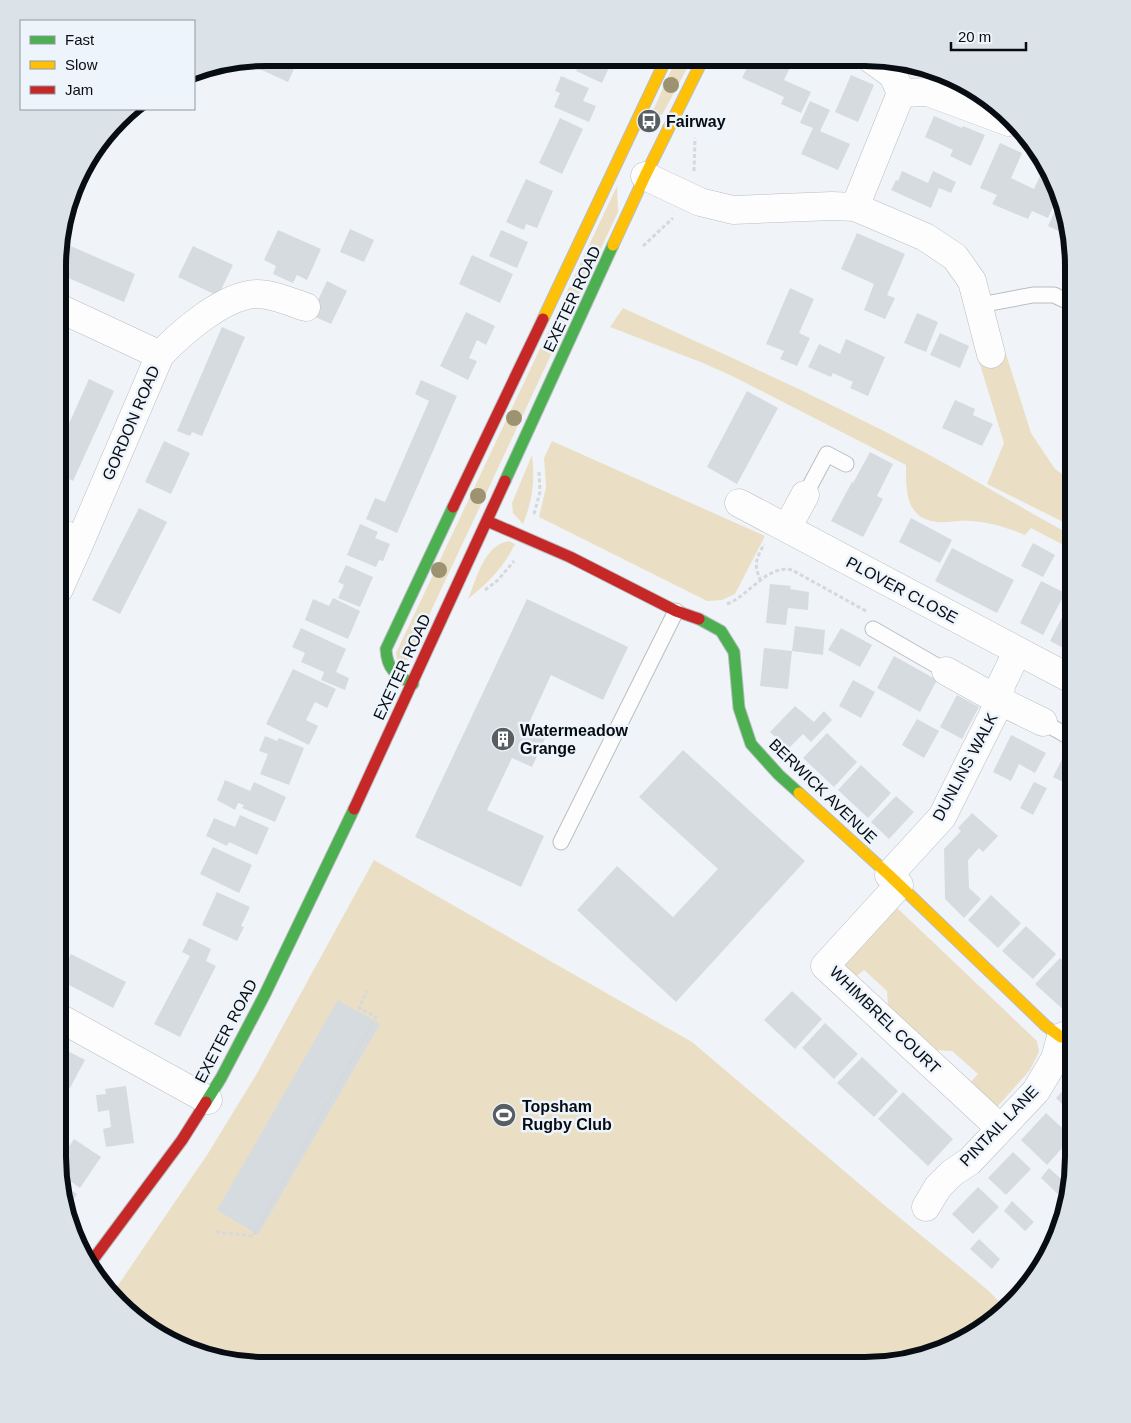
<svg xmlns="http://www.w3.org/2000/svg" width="1131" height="1423" font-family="Arial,sans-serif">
<rect width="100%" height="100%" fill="#f0f4f8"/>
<path fill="#eadfc5" d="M676,59H692L662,115L652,113Z
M617,186L618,212L408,660H397L396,653Z
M623,308C724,354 826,400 924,452C974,479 1023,509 1073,536V550L1031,528L1025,535C1009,528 985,521 969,521C958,520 948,523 937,522C905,518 906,491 906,465L734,377L703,363L610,327Z
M1006,354L1031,433L1055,469L1073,482V527L987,484L1004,443L978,358Z
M552,441L765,536L735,594L722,600L707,601L539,517L546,487L544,458Z
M532,455C535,482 533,499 523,524L513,513L512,503Z
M509,541L515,544C503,568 489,582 468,599C477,578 484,545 509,541Z
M374,860L692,1042L889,1209L989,1291L1003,1306L969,1338L878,1365H252L199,1355L150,1331L114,1291L207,1155L256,1075Z
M893,904L1037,1041L1039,1052L1030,1070L996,1108L968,1085L978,1074L952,1051L933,1050L888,1006L887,991L864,970L851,981L837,968Z"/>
<path fill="#d6dbe0" d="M266,58H299L288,82L242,61Z
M581,58L613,59L602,83L576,71Z
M751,59H794L784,80L811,92L801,113L781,104L784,97L742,78Z
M851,75L874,85L858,122L835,112Z
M561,76L589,88L583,101L596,106L589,122L554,107L560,93L555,91Z
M810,101L830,110L820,131L850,144L838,170L801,154L813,128L800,123Z
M934,116L962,128L963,126L985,135L971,166L950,156L953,150L925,137Z
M560,118L583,129L562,174L539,163Z
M1000,143L1022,153L1011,178L1034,189L1046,163L1059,194L1048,218L1032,211L1028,219L1011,212L992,204L997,195L980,188Z
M902,171L928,183L933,171L956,182L951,193L939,188L931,208L891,190L896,180L898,181Z
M526,179L553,191L537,228L526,224L524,230L506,222Z
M1058,204L1064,207L1068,223L1065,222L1061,232L1048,226Z
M350,229L374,240L364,262L340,252Z
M278,230L321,249L307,280L297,275L293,283L273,274L276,266L264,260Z
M501,230L528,242L517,268L489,256Z
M857,233L905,254L887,295L895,298L885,319L864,310L874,284L841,269Z
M59,241L135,274L124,302L59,274Z
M193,246L233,265L218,296L178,277Z
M472,255L513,274L500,303L459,284Z
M327,281L347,291L331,324L311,315Z
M790,288L814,299L799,333L810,338L797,366L780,359L784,351L766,344Z
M466,312L495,326L486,345L477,340L469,358L477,361L468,380L440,366Z
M917,313L938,322L926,352L904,343Z
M222,327L245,337L202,436L192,432L190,436L177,431Z
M940,333L969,346L960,368L930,355Z
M846,339L885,357L868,396L850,388L853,382L833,373L831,377L808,367L819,344L840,354Z
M89,379L114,391L73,481L59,474V446Z
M421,380L457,396L397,533L366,519L375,498L385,502L429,401L415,394Z
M747,391L778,408L737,484L707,467Z
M955,400L975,409L973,415L993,424L982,446L942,428Z
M164,441L190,453L171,494L145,482Z
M870,452L893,464L877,496L883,499L863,537L831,521L852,482L853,483Z
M139,508L167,522L120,614L92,600Z
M911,518L952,540L940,563L899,542Z
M360,524L378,532L375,538L390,544L383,561L379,560L376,567L347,555Z
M1033,543L1055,555L1043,577L1021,566Z
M952,548L1014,580L997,613L935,581Z
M346,565L373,577L360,607L338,598L344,585L338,582Z
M1041,581L1065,593L1043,635L1020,623Z
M770,584L791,586L790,589L809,592L808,610L788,608L786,625L766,623Z
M1073,596V653L1050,641Z
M333,598L360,611L348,639L305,620L313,599L329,606Z
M527,599L628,647L603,700L551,675L529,723L548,732L532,767L512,758L487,810L544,836L521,887L415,837Z
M795,626L825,630L823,655L792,651L788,689L760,686L764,648L792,651Z
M301,628L346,649L336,672L349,678L345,690L321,680L324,672L301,662L305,653L292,647Z
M841,628L872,645L860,667L828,650Z
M894,656L937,680L920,712L877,688Z
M293,669L336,689L327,708L315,702L306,720L318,726L309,745L266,724Z
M853,680L875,692L861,718L839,706Z
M957,695L979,707L962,739L940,727Z
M795,706L814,722L824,711L832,720L811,742L803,734L788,749L770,732Z
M917,719L939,731L924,758L902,745Z
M827,733L857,762L834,787L803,758Z
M1011,735L1046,753L1035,773L1019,764L1011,781L993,772Z
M265,736L277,741L279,738L304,748L289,785L260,774L268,754L259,751Z
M683,750L805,861L676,1002L577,910L617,866L673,917L718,869L639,797Z
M1066,751L1073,755V787L1053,777Z
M861,765L891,793L868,818L838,790Z
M225,780L250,791L254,782L286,797L275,822L242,808L244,805L238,803L235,810L217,800Z
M1034,782L1047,788L1033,815L1020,808Z
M896,796L914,812L889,839L871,822Z
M972,813L998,836L983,852L979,848L968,860L969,888L981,899L964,918L945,899L944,849L961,831L958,828Z
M240,815L269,828L257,855L229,842L227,846L206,836L214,818L235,827Z
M1073,819V836L1066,832Z
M213,847L252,865L239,893L200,874Z
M217,892L250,907L241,926L244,927L237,941L202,925Z
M991,895L1021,923L998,948L968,920Z
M1026,926L1056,954L1033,979L1002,951Z
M189,938L211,949L206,961L216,966L180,1037L154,1024L190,956L182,952Z
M71,954L126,982L113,1008L58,979Z
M1060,958L1073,970V1009L1068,1014L1035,984Z
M792,991L822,1019L795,1049L764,1020Z
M338,1000L380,1024L258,1235L217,1210Z
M825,1023L858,1054L834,1079L802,1048Z
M62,1048L85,1060L70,1088L58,1082V1057Z
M862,1057L898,1091L874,1117L837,1083Z
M1073,1080V1115L1056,1098Z
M126,1086L134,1143L106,1147L103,1129L111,1127L109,1110L98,1112L96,1095L106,1094L105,1089Z
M903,1092L953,1139L928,1166L878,1119Z
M1046,1113L1072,1137L1047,1165L1021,1140Z
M74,1139L101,1157L80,1188L60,1174L58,1163Z
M1013,1152L1031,1169L1006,1195L988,1178Z
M1049,1168L1070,1187L1069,1191L1062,1198L1041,1178Z
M61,1184L77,1194L65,1212V1211Z
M978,1187L999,1207L973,1234L952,1214Z
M1012,1201L1034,1222L1025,1231L1004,1211Z
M979,1239L1000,1259L992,1269L970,1249Z"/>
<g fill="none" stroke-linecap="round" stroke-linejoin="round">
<g stroke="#b9bec3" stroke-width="17">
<path id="lane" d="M980,305L1033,295H1054L1073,304
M805,495L827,454L846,464
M873,629L946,671
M1043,722L1073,739
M561,842L676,611"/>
</g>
<g stroke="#b9bec3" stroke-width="29">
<path id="street" d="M901,93L928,92L1009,122
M645,176L700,202L733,210L832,206L855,207L925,237L955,257L972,281L991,354
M855,207L901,93L893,75L871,59
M59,308L160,355
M739,503L1073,680
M787,528L805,495
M59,532L80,542
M59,589L80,542L160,355C182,332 224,295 257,294C273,294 290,302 306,307
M1017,652L1001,685L1000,701L1043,722
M889,875L942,817L1000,701L946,671
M899,885L825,966L1000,1128
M58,1017L208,1100
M926,1207L938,1187L952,1173L970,1161L1036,1091L1055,1059L1061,1037L1073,1033"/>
</g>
<g stroke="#b9bec3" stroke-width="13">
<path id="fast" d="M505,481L613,245
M699,619L721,631L734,652L739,708L751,744L779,775L799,793
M413,684C396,675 387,670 386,649L453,507
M206,1102L221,1078L264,996L354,809"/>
</g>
<g stroke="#b9bec3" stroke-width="13">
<path id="slow" d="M613,245L645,176L703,59
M543,319L666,59
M799,793L889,875L1046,1026L1061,1037"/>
</g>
<g stroke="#b9bec3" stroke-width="13">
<path id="jam" d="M453,507L543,319
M487,521L570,557L676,611L699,619
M354,809L505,481
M89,1265L182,1140L206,1102"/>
</g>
<path stroke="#d6d8d9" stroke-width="3" stroke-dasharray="4 2.5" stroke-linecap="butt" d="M694,171L695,138
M643,246L673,218
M534,514L540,492L539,471
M761,581C753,564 756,560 764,544
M485,590L498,580L514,561
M727,604C749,596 767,564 792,570L866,611
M216,1232L253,1236L376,1017L359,1008L367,991"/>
<use href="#lane" stroke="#fdfdfe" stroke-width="15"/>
<use href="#street" stroke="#fdfdfe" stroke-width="28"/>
<use href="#fast" stroke="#4caf50" stroke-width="11"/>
<use href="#slow" stroke="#ffc107" stroke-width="11"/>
<use href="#jam" stroke="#c62828" stroke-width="11"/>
</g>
<g fill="#9d9371">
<circle cx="671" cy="85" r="8"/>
<circle cx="514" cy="418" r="8"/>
<circle cx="478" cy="496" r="8"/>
<circle cx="439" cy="570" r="8"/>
</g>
<defs>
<g id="bus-disc" transform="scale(1.25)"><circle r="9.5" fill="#595e63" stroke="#edf4fb"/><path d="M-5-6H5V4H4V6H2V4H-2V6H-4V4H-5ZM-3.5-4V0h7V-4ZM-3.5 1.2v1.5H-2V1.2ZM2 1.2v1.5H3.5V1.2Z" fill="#fff"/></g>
<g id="building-disc" transform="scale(1.25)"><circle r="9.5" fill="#595e63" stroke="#edf4fb"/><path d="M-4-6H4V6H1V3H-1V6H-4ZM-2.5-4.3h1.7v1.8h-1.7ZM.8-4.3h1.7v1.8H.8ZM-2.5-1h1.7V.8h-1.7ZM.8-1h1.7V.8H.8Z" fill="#fff"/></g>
<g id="stadium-disc" transform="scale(1.25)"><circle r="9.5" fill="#595e63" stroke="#edf4fb"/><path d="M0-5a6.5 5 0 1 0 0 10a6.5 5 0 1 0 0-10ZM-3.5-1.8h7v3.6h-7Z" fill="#fff"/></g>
</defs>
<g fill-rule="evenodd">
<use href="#bus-disc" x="649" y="121"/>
<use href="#building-disc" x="503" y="739"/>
<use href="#stadium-disc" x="504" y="1115"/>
</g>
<g text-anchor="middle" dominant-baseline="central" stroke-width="5" stroke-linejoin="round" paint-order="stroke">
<g font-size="16" font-weight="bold" fill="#080d13" stroke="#edf4fb" text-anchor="start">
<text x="666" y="121">Fairway</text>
<text x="520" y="730">Watermeadow<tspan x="520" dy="18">Grange</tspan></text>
<text x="522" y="1106">Topsham<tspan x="522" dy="18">Rugby Club</tspan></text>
</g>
<g font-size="16" fill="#080d13" stroke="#edf4fb">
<text transform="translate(572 299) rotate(-65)">EXETER ROAD</text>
<text transform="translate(131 423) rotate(-67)">GORDON ROAD</text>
<text transform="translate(902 590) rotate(28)">PLOVER CLOSE</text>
<text transform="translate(402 667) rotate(-65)">EXETER ROAD</text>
<text transform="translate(965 767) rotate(-62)">DUNLINS WALK</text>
<text transform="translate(823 791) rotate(44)">BERWICK AVENUE</text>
<text transform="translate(885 1020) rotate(44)">WHIMBREL COURT</text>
<text transform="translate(226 1031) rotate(-62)">EXETER ROAD</text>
<text transform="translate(999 1126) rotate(-46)">PINTAIL LANE</text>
</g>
</g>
<path d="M0 0H1131V1423H0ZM266 66H865A200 200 0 0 1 1065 266V1157A200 200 0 0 1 865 1357H266A200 200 0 0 1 66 1157V266A200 200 0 0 1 266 66Z" fill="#dbe2e8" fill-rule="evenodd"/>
<path fill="none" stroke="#080d13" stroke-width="6" d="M266 66H865A200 200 0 0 1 1065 266V1157A200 200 0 0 1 865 1357H266A200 200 0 0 1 66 1157V266A200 200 0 0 1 266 66Z"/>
<rect x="20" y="20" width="175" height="90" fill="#edf4fb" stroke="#91989e"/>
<rect x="30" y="36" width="25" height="8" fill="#4caf50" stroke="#91989e"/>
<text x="65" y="45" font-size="15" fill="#080d13">Fast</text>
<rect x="30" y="61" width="25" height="8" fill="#ffc107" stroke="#91989e"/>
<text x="65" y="70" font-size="15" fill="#080d13">Slow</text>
<rect x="30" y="86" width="25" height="8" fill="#c62828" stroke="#91989e"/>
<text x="65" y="95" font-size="15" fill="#080d13">Jam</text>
<path d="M951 42v8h75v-8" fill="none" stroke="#080d13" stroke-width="2.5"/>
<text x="958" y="42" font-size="15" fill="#080d13" stroke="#edf4fb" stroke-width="4" paint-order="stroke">20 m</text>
</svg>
